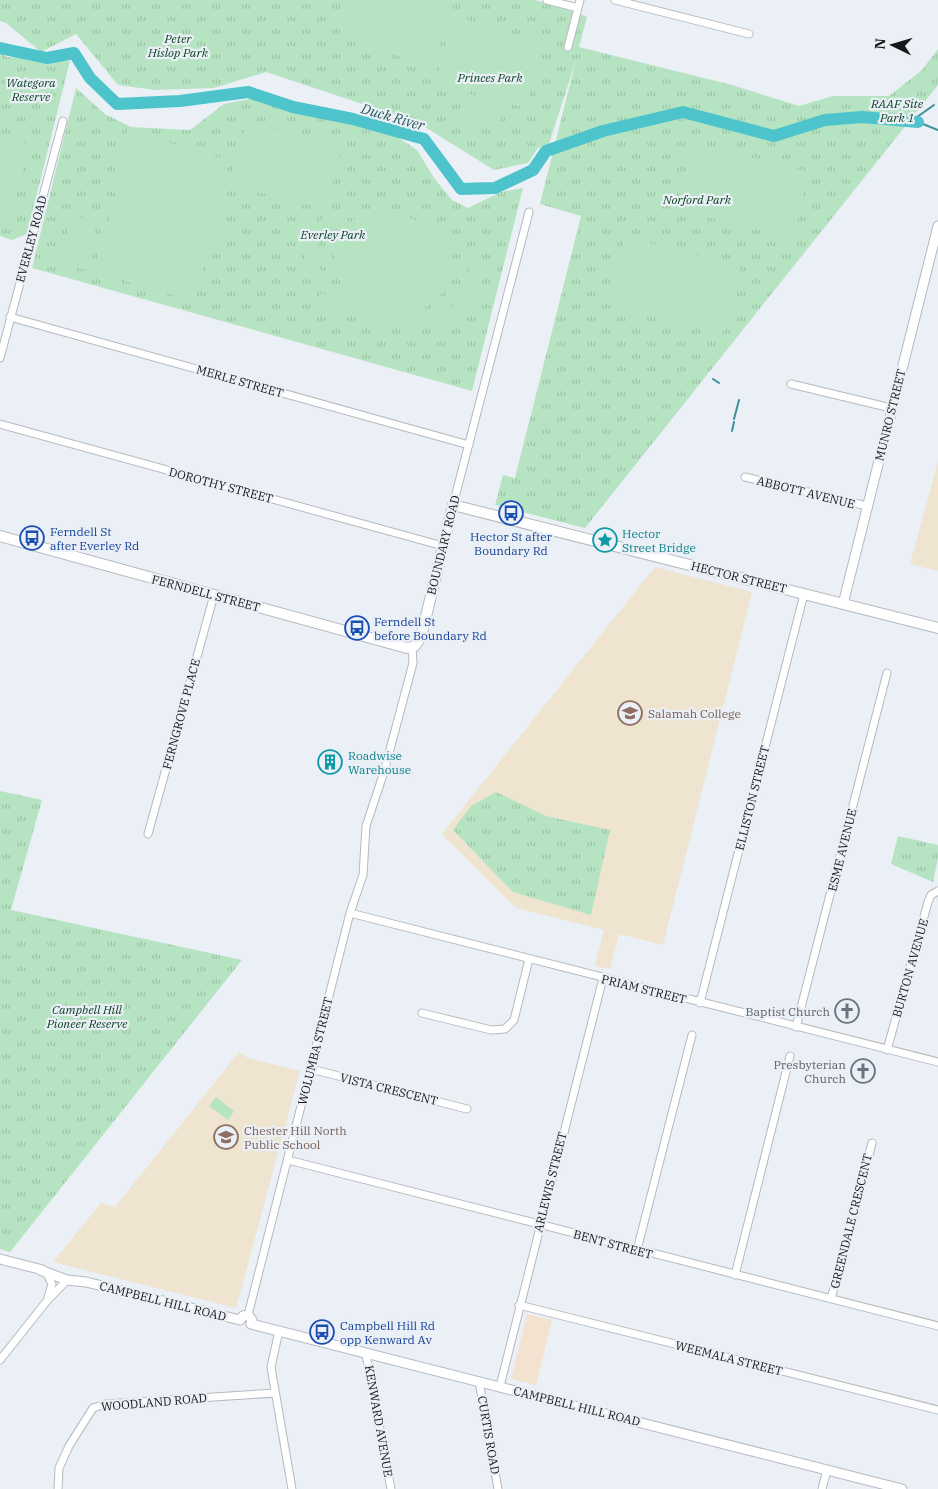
<svg xmlns="http://www.w3.org/2000/svg" width="938" height="1489" font-family="'IBM Plex Serif',serif">
<defs>
<pattern id="grass-tufts" width="24" height="20" patternUnits="userSpaceOnUse" patternTransform="scale(1.25)"><rect width="24" height="20" fill="#b6e4c2"/><path d="M3 7l-1-3M5 7V3M7 7l1-3M15 17l-1-3M17 17v-4M19 17l1-3" fill="none" stroke="#9cc3a6"/></pattern>
</defs>
<rect width="100%" height="100%" fill="#ebeff6"/>
<path fill="#f4e2d1" d="M527,1314L552,1320L536,1385L511,1379Z"/>
<path fill="#eee4cf" d="M938,462V571L910,564Z
M655,567L752,592L663,945L619,934L610,969L595,966L604,930L516,908L442,834Z
M239,1052L248,1058L300,1071L236,1308L53,1262L101,1203L115,1207Z"/>
<path fill="url(#grass-tufts)" d="M0,0H534L568,8L587,17L579,47L732,85L799,106L833,96H889L922,70L938,49V85L585,528L495,505L503,475L515,478L581,216L540,204L576,60L549,144L538,148L528,163L494,170L417,122L266,72L214,88L155,90L118,85L76,34L41,52L6,23L0,21Z
M0,54L8,57L70,61L27,234L12,240L0,236Z
M76,88L105,114L131,127L190,130L224,104L270,95L304,112L345,116L346,121L374,122L417,150L434,178L452,200L468,208L501,192L523,188L472,391L32,268Z
M0,791L42,800L11,910L242,960L10,1252L0,1249Z
M496,792L546,816L610,830L591,915L513,892L453,830L471,806Z
M898,836L938,845V858L933,882L891,864Z"/>
<path fill="#b6e4c2" fill-rule="evenodd" d="M349,0H439L453,4L433,67L338,37Z
M456,16L545,46L525,108L436,78Z
M468,93L505,106L497,132L459,119Z
M246,122L342,147L326,209L230,185Z
M127,130L228,160L218,193L225,210L224,231L218,244L207,257L194,301L94,272L117,194L109,191Z
M0,136L30,145L9,221L0,218Z
M692,143L809,172L793,238L676,210Z
M346,207C357,207 365,211 376,212C402,214 415,218 437,231C449,238 460,237 470,249C496,284 462,332 420,321L417,331L318,305L321,293L330,295C290,271 301,217 346,207ZM346,218H356C329,240 330,261 343,289C307,276 309,228 346,218ZM448,245C489,264 465,324 420,311C449,294 455,278 448,245Z
M72,215L97,222L85,270L59,263Z
M625,237L741,266L725,332L608,304Z
M216,1097L234,1111L228,1120L209,1106Z"/>
<g fill="none" stroke-linecap="round" stroke-linejoin="round">
<path stroke="#3d9097" stroke-width="2" d="M910,122L934,105
M918,122L938,130
M713,379L719,383
M734,419L739,400
M732,431L734,422"/>
<path stroke="#4dc3cc" stroke-width="12" d="M0,48L47,58L74,53L90,78L117,104L180,101L248,92L293,107L353,119L424,139L461,189L495,188L533,170L546,151L603,131L683,112L774,136L825,120L862,117L918,122"/>
<g stroke="#b5b9c0" stroke-width="9">
<path id="minor" d="M547,0L578,8
M615,0L749,34
M568,47L580,0
M10,317L469,445
M0,358L63,121
M791,384L891,408
M0,424L443,546
M745,477L867,506
M453,505L529,212
M148,834L214,595
M350,913L938,1062
M700,1003L804,594
M422,1013L491,1030L505,1029L514,1020L529,959
M796,1027L887,673
M887,1050L928,902L931,895L938,891
M311,1069L467,1109
M288,1160L938,1326
M637,1250L692,1035
M47,1274L52,1284L48,1297
M735,1275L790,1056
M831,1299L872,1143
M519,1305L938,1410
M248,1315L350,913L363,875L366,826L384,772L413,663L412,647
M279,1331L271,1367L292,1489
M366,1354L391,1489
M0,1360L46,1302L67,1280
M479,1381L498,1489
M500,1386L603,978
M58,1489L59,1468L69,1446L93,1408L106,1404L275,1393
M822,1489L827,1470"/>
</g>
<g stroke="#b5b9c0" stroke-width="11">
<path id="tertiary" d="M843,604L938,226
M0,1259L43,1270
M40,1270L67,1280L86,1282L240,1320
M240,1320L243,1316L248,1315L252,1320L251,1324
M251,1324L902,1489"/>
</g>
<g stroke="#b5b9c0" stroke-width="12">
<path id="secondary" d="M0,536L407,648L415,646L421,637L453,505L938,628"/>
</g>
<use href="#minor" stroke="#fff" stroke-width="7"/>
<use href="#tertiary" stroke="#fff" stroke-width="9"/>
<use href="#secondary" stroke="#fff" stroke-width="10"/>
</g>
<defs>
<g id="bus-ring" transform="scale(1.25)"><circle r="9.5" fill="#ebeff6" stroke="#1a4fb4" stroke-width="1.5"/><path d="M-5-6H5V4H4V6H2V4H-2V6H-4V4H-5ZM-3.5-4V0h7V-4ZM-3.5 1.2v1.5H-2V1.2ZM2 1.2v1.5H3.5V1.2Z" fill="#1a4fb4"/></g>
<g id="sight-ring" transform="scale(1.25)"><circle r="9.5" fill="#ebeff6" stroke="#0f9aa8" stroke-width="1.5"/><path d="M0-6L1.8-2.2L6-1.7L2.9 1.2L3.7 5.4L0 3.3L-3.7 5.4L-2.9 1.2L-6-1.7L-1.8-2.2Z" fill="#0f9aa8"/></g>
<g id="school-ring" transform="scale(1.25)"><circle r="9.5" fill="#ebeff6" stroke="#8d6e63" stroke-width="1.5"/><path d="M0-5L7-2L0 1L-7-2ZM-4 1L0 2.5L4 1V4Q0 6-4 4Z" fill="#8d6e63"/></g>
<g id="building-ring" transform="scale(1.25)"><circle r="9.5" fill="#ebeff6" stroke="#0f9aa8" stroke-width="1.5"/><path d="M-4-6H4V6H1V3H-1V6H-4ZM-2.5-4.3h1.7v1.8h-1.7ZM.8-4.3h1.7v1.8H.8ZM-2.5-1h1.7V.8h-1.7ZM.8-1h1.7V.8H.8Z" fill="#0f9aa8"/></g>
<g id="church-ring" transform="scale(1.25)"><circle r="9.5" fill="#ebeff6" stroke="#6b7280" stroke-width="1.5"/><path d="M-1.2-6h2.4v3.5h3.3v2.4h-3.3V6h-2.4V-.1h-3.3v-2.4h3.3Z" fill="#6b7280"/></g>
</defs>
<g fill-rule="evenodd">
<use href="#bus-ring" x="511" y="513"/>
<use href="#bus-ring" x="32" y="538"/>
<use href="#sight-ring" x="605" y="540"/>
<use href="#bus-ring" x="357" y="628"/>
<use href="#school-ring" x="630" y="713"/>
<use href="#building-ring" x="330" y="762"/>
<use href="#church-ring" x="847" y="1011"/>
<use href="#church-ring" x="863" y="1071"/>
<use href="#school-ring" x="226" y="1137"/>
<use href="#bus-ring" x="322" y="1332"/>
</g>
<g text-anchor="middle" dominant-baseline="central" stroke-width="4.5" stroke-linejoin="round" paint-order="stroke">
<g font-size="12" font-style="italic" fill="#033f1e" stroke="#ebeff6">
<text x="178" y="38">Peter<tspan x="178" dy="14">Hislop Park</tspan></text>
<text x="490" y="77">Princes Park</text>
<text x="31" y="82">Wategora<tspan x="31" dy="14">Reserve</tspan></text>
<text x="897" y="103">RAAF Site<tspan x="897" dy="14">Park 1</tspan></text>
<text x="697" y="199">Norford Park</text>
<text x="333" y="234">Everley Park</text>
<text x="87" y="1009">Campbell Hill<tspan x="87" dy="14">Pioneer Reserve</tspan></text>
</g>
<g font-size="12" fill="#17181a" stroke="#ebeff6">
<text transform="translate(31 239) rotate(-75)">EVERLEY ROAD</text>
<text transform="translate(240 381) rotate(16)">MERLE STREET</text>
<text transform="translate(890 415) rotate(-76)">MUNRO STREET</text>
<text transform="translate(221 485) rotate(15)">DOROTHY STREET</text>
<text transform="translate(806 492) rotate(14)">ABBOTT AVENUE</text>
<text transform="translate(443 545) rotate(-76)">BOUNDARY ROAD</text>
<text transform="translate(739 577) rotate(14)">HECTOR STREET</text>
<text transform="translate(206 593) rotate(15)">FERNDELL STREET</text>
<text transform="translate(181 714) rotate(-75)">FERNGROVE PLACE</text>
<text transform="translate(752 798) rotate(-76)">ELLISTON STREET</text>
<text transform="translate(842 850) rotate(-76)">ESME AVENUE</text>
<text transform="translate(910 968) rotate(-74)">BURTON AVENUE</text>
<text transform="translate(644 989) rotate(14)">PRIAM STREET</text>
<text transform="translate(315 1051) rotate(-76)">WOLUMBA STREET</text>
<text transform="translate(389 1089) rotate(14)">VISTA CRESCENT</text>
<text transform="translate(550 1182) rotate(-76)">ARLEWIS STREET</text>
<text transform="translate(851 1221) rotate(-76)">GREENDALE CRESCENT</text>
<text transform="translate(613 1244) rotate(15)">BENT STREET</text>
<text transform="translate(163 1301) rotate(14)">CAMPBELL HILL ROAD</text>
<text transform="translate(729 1358) rotate(14)">WEEMALA STREET</text>
<text transform="translate(154 1402) rotate(-5)">WOODLAND ROAD</text>
<text transform="translate(577 1406) rotate(14)">CAMPBELL HILL ROAD</text>
<text transform="translate(379 1421) rotate(80)">KENWARD AVENUE</text>
<text transform="translate(489 1435) rotate(80)">CURTIS ROAD</text>
</g>
<g font-size="12" fill="#164399" stroke="#ebeff6" text-anchor="start">
<text x="50" y="531">Ferndell St<tspan x="50" dy="14">after Everley Rd</tspan></text>
<text x="511" y="536" text-anchor="middle">Hector St after<tspan x="511" dy="14">Boundary Rd</tspan></text>
<text x="374" y="621">Ferndell St<tspan x="374" dy="14">before Boundary Rd</tspan></text>
<text x="340" y="1325">Campbell Hill Rd<tspan x="340" dy="14">opp Kenward Av</tspan></text>
</g>
<g font-size="12" fill="#0d838f" stroke="#ebeff6" text-anchor="start">
<text x="622" y="533">Hector<tspan x="622" dy="14">Street Bridge</tspan></text>
<text x="348" y="755">Roadwise<tspan x="348" dy="14">Warehouse</tspan></text>
</g>
<g font-size="12" fill="#785e54" stroke="#ebeff6" text-anchor="start">
<text x="648" y="713">Salamah College</text>
<text x="244" y="1130">Chester Hill North<tspan x="244" dy="14">Public School</tspan></text>
</g>
<g font-size="12" fill="#5b616d" stroke="#ebeff6" text-anchor="end">
<text x="830" y="1011">Baptist Church</text>
<text x="846" y="1064">Presbyterian<tspan x="846" dy="14">Church</tspan></text>
</g>
<g font-size="14" font-style="italic" fill="#25575b" stroke="#ebeff6">
<text transform="translate(393 117) rotate(16)">Duck River</text>
</g>
</g>
<g transform="translate(893 45) rotate(275)" stroke="#ebeff6" stroke-width="4" paint-order="stroke">
<path d="M0-4L9 19L0 12L-9 19Z" fill="#17181a"/>
<text y="-8" font-size="14" font-weight="bold" text-anchor="middle" fill="#17181a">N</text>
</g>
</svg>
